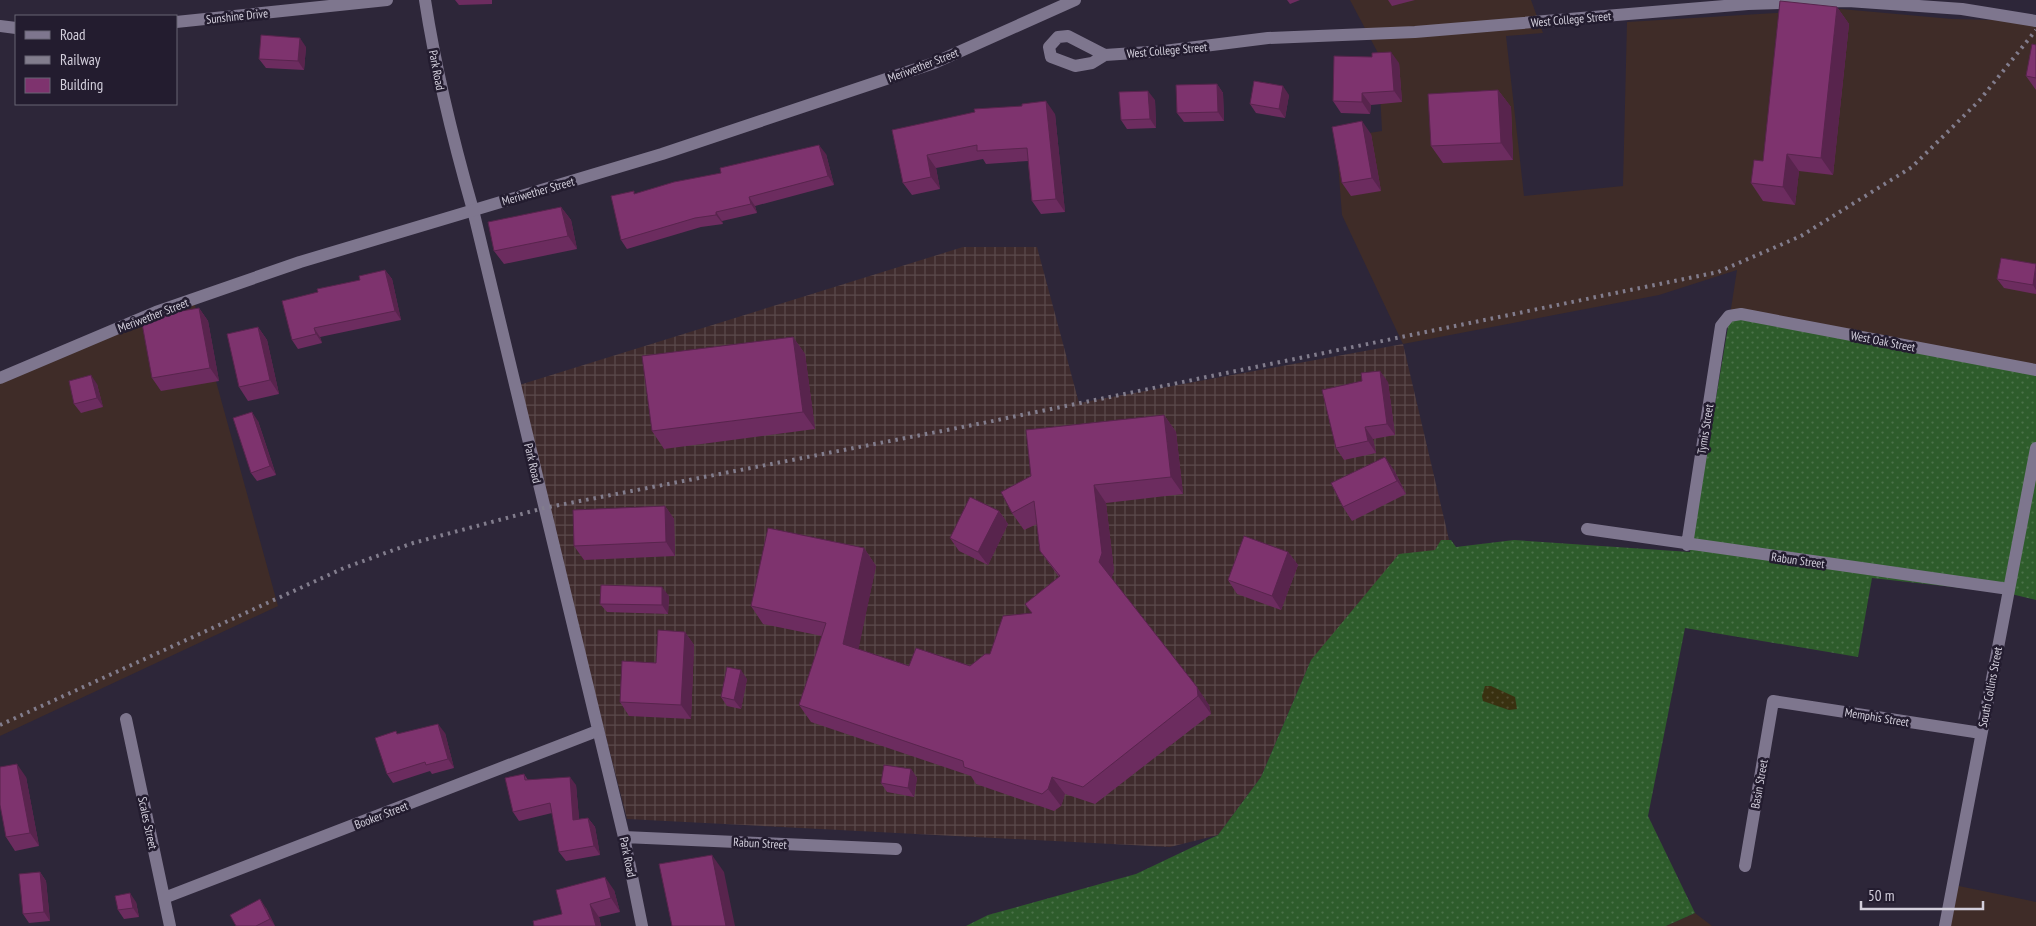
<svg xmlns="http://www.w3.org/2000/svg" width="2036" height="926" font-family="'PT Sans Narrow',sans-serif">
<defs>
<pattern id="industrial-grid" width="8" height="8" patternUnits="userSpaceOnUse" patternTransform="scale(1.25)"><rect width="8" height="8" fill="#3f2b2d"/><path d="M0 4h8M4 0v8" fill="none" stroke="#5a494b"/></pattern>
<pattern id="grass-dots" width="8" height="8" patternUnits="userSpaceOnUse" patternTransform="scale(1.25)"><rect width="8" height="8" fill="#2e5c2b"/><path d="M2 2h.1M6 6h.1" fill="none" stroke="#4b7249" stroke-width="1.8" stroke-linecap="round"/></pattern>
<pattern id="sand-dots" width="8" height="8" patternUnits="userSpaceOnUse" patternTransform="scale(1.25)"><rect width="8" height="8" fill="#393110"/><path d="M2 2h.1M6 6h.1" fill="none" stroke="#554e32" stroke-width="1.8" stroke-linecap="round"/></pattern>
</defs>
<rect width="100%" height="100%" fill="#2d2639"/>
<path fill="#3f2c28" d="M1350,0H1531L1543,33L1506,36L1524,196L1623,186L1627,22L1841,9L1952,19L2036,21V370L1730,315L1737,270L1659,295L1403,344L1342,215L1336,138L1382,131L1378,53Z
M193,298L278,606L0,736V381Z
M1954,885L2036,902V926H1946Z
M1695,913L1712,926H1666Z"/>
<path fill="url(#industrial-grid)" d="M963,247H1037L1079,403L1403,344L1451,548L1311,660L1261,777L1218,835L1170,847L627,819L516,386Z"/>
<path fill="url(#grass-dots)" d="M1730,315L2036,370V600L2007,593L1872,578L1858,657L1685,628L1648,816L1695,913L1666,926H966L988,915L1136,874L1218,835L1261,777L1311,660L1399,554L1435,550L1441,540H1451L1456,547L1514,540L1690,552Z"/>
<path fill="url(#sand-dots)" d="M1485,686H1491L1515,697L1517,709L1509,710L1483,701L1482,696Z"/>
<g fill="none" stroke-linecap="round" stroke-linejoin="round">
<path stroke="#7e768e" stroke-width="12" d="M425,0C436,72 453,140 473,210L624,837L642,926
M176,22L387,0
M0,26L16,28
M1105,55L1068,36L1058,37L1049,47L1051,57L1075,66L1092,63L1105,55L1164,51L1268,38L1415,32L1748,4L1848,1L1962,9L2036,21
M1587,529L2009,589
M1687,545L1721,326L1729,316L1741,314L2036,370
M126,719L170,926
M624,837L896,849
M1745,866L1773,701L1981,733
M164,898L597,731
M1945,926L2036,448"/>
<path stroke="#7e768e" stroke-width="12" d="M0,378L156,312L300,262L662,154L934,63L1075,0"/>
<path stroke="#827d8d" stroke-width="4" stroke-dasharray="2.5 5" stroke-linecap="butt" d="M0,725L344,568L413,543L544,508L983,423L1718,272L1801,236L1912,167L1979,101L2036,30"/>
</g>
<path fill="#6c2c5f" d="M455,0H492V4L459,5Z
M1287,0H1300L1290,4Z
M1388,0H1415L1392,6Z
M1837,7L1849,24L1833,175L1799,171L1795,205L1763,201L1751,183L1763,161Z
M2036,45V90L2026,76Z
M306,47L304,70L266,68L259,59Z
M1399,63L1402,102L1371,105L1370,114L1341,113L1333,101Z
M1217,84L1223,93L1224,121L1184,122L1177,113Z
M1498,90L1511,107L1513,160L1443,163L1431,146Z
M1289,95L1285,118L1256,113L1250,104Z
M1155,100L1156,128L1127,129L1121,120Z
M1055,114L1065,212L1041,214L1032,201L1028,161L986,164L983,159L936,168L940,189L912,195L903,183L892,130Z
M1371,134L1381,191L1351,196L1342,183Z
M826,154L834,185L755,206L757,213L722,221L723,224L701,227L627,249L621,240Z
M561,207L571,220L577,249L504,264L494,251Z
M2036,264V294L2004,288L1997,279Z
M385,270L392,279L401,320L320,337L322,343L298,349L292,340L318,292L360,280Z
M199,308L208,321L219,381L161,391L152,378Z
M258,327L267,340L279,394L248,401L239,387Z
M793,337L805,354L815,429L664,449L652,431Z
M1388,382L1395,435L1373,439L1376,453L1344,460L1336,448Z
M97,384L103,407L81,413L74,404Z
M1164,415L1176,432L1183,494L1106,503L1114,571L1111,578L1209,705L1211,714L1095,804L1065,794L1061,806L1054,811L976,784L971,776L811,722L799,705L822,636L763,624L751,606L864,548L876,566L858,649L909,666H970L990,654L1032,613L1025,604L1059,577L1040,551L1037,524L1024,530L1012,513Z
M258,421L276,475L257,481L251,473Z
M1394,470L1406,494L1352,521L1343,507Z
M665,506L674,519L675,556L584,560L574,546Z
M999,511L1008,524L988,565L959,551L950,538Z
M1288,552L1298,565L1281,610L1237,594L1228,580Z
M669,596L668,614L607,612L600,604Z
M685,632L694,645L691,719L629,716L620,702Z
M747,679L741,709L727,706L721,697Z
M445,733L454,768L432,774L430,771L393,783L387,774L398,734Z
M911,769L917,778L914,797L887,792L881,783Z
M524,774L528,780L576,785L579,819L588,818L595,827L600,855L566,861L559,852L552,813L519,821L513,812Z
M26,777L39,846L15,851L6,837Z
M40,872L46,881L50,921L29,923L23,914Z
M614,890L620,912L599,917L601,926H534Z
M136,902L139,917L124,919L118,910Z
M266,908L275,926H236Z"/>
<path fill="#58244d" d="M1837,7L1849,24L1833,175L1821,158Z
M300,38L306,47L304,70L298,61Z
M1391,52L1399,63L1402,102L1394,91Z
M1217,84L1223,93L1224,121L1218,112Z
M1283,86L1289,95L1285,118L1279,109Z
M1498,90L1511,107L1513,160L1501,143Z
M1148,91L1155,100L1156,128L1150,119Z
M1362,93L1371,105L1370,114L1362,102Z
M1046,101L1055,114L1065,212L1056,199Z
M1362,121L1371,134L1381,191L1372,178Z
M819,145L826,154L834,185L828,176Z
M1787,154L1799,171L1795,205L1783,187Z
M927,155L936,168L940,189L931,177Z
M749,197L755,206L757,213L751,204Z
M561,207L571,220L577,249L568,236Z
M716,212L722,221L723,224L716,215Z
M2036,268V290L2033,285Z
M385,270L392,279L401,320L395,311Z
M199,308L208,321L219,381L210,368Z
M258,327L267,340L279,394L270,380Z
M314,328L320,337L322,343L316,334Z
M793,337L805,354L815,429L803,412Z
M1380,371L1388,382L1395,435L1387,424Z
M91,375L97,384L103,407L97,398Z
M252,412L258,421L276,475L270,466Z
M1164,415L1176,432L1183,494L1171,477Z
M1365,427L1373,439L1376,453L1368,441Z
M1385,457L1394,470L1406,494L1397,481Z
M1094,485L1106,503L1114,571L1111,580L1099,562Z
M665,506L674,519L675,556L666,542Z
M999,511L1008,524L988,565L978,552Z
M864,548L876,566L856,661L843,644Z
M1288,552L1298,565L1281,610L1272,596Z
M662,587L669,596L668,614L662,605Z
M685,632L694,645L691,719L681,705Z
M741,670L747,679L741,709L734,700Z
M1197,687L1209,705L1211,714L1198,696Z
M438,724L445,733L454,768L448,759Z
M17,764L26,777L39,846L30,833Z
M911,769L917,778L914,797L908,788Z
M570,777L576,785L580,829L573,820Z
M1052,777L1065,794L1061,806L1048,789Z
M588,818L595,827L600,855L594,846Z
M712,855L724,872L735,926H726Z
M40,872L46,881L50,921L44,912Z
M605,877L614,890L620,912L611,898Z
M130,893L136,902L139,917L133,908Z
M260,899L266,908L275,926L270,919Z
M590,904L599,917L601,926H596Z"/>
<path fill="#7e336e" stroke="#58244d" d="M1780,1L1837,7L1821,158L1787,154L1783,187L1751,183L1754,160L1763,161Z
M261,35L300,38L298,61L259,59Z
M2032,44L2036,45V78L2026,76Z
M1391,52L1394,91L1362,93V102L1333,101L1334,56L1372,57V53Z
M1254,81L1283,86L1279,109L1250,104Z
M1217,84L1218,112L1177,113L1176,85Z
M1498,90L1501,143L1431,146L1428,94Z
M1148,91L1150,119L1121,120L1119,92Z
M1046,101L1056,199L1032,201L1027,148L977,151V145L927,155L931,177L903,183L892,130L975,112L974,109L1022,106V104Z
M1362,121L1372,178L1342,183L1332,127Z
M819,145L828,176L749,197L751,204L716,212V215L695,218L621,240L611,196L634,191V194L674,182L721,173L720,168Z
M561,207L568,236L494,251L488,222Z
M2001,258L2036,264L2033,285L1997,279Z
M385,270L395,311L314,328L316,334L292,340L282,301L318,292L317,289L360,280L359,276Z
M199,308L210,368L152,378L141,318Z
M258,327L270,380L239,387L227,334Z
M793,337L803,412L652,431L642,356Z
M1380,371L1387,424L1365,427L1368,441L1336,448L1322,390L1362,381L1361,373Z
M91,375L97,398L74,404L69,381Z
M252,412L270,466L251,473L233,418Z
M1164,415L1171,477L1094,485L1102,553L1099,562L1197,687L1198,696L1083,787L1052,777L1048,789L1042,794L964,767L963,761L799,705L826,623L751,606L768,528L864,548L843,644L909,666L916,648L970,666L985,654H990L1003,616L1032,613L1025,604L1060,576L1040,551L1034,501L1012,513L1001,492L1031,476L1026,430Z
M1385,457L1397,481L1343,507L1331,483Z
M970,497L999,511L978,552L950,538Z
M665,506L666,542L574,546L573,510Z
M1244,536L1288,552L1272,596L1228,580Z
M601,585L662,587V605L600,604Z
M658,630L685,632L681,705L620,702L622,661L656,663Z
M727,667L741,670L734,700L721,697Z
M438,724L448,759L426,765L425,762L387,774L375,738L396,731L397,734Z
M17,764L30,833L6,837L0,805V767Z
M884,765L911,769L908,788L881,783Z
M524,774L525,780L570,777L573,820L588,818L594,846L559,852L550,803L513,812L505,778Z
M712,855L726,926H672L659,864Z
M40,872L44,912L23,914L19,874Z
M605,877L611,898L590,904L596,926H534L533,921L562,914L556,890Z
M130,893L133,908L118,910L115,896Z
M260,899L270,919L256,926H236L230,915Z"/>
<g text-anchor="middle" dominant-baseline="central" stroke-width="5" stroke-linejoin="round" paint-order="stroke">
<g font-size="12" fill="#d3cfdc" stroke="#231c2f">
<text transform="translate(237 16) rotate(-6)">Sunshine Drive</text>
<text transform="translate(1571 19) rotate(-5)">West College Street</text>
<text transform="translate(1167 50) rotate(-5)">West College Street</text>
<text transform="translate(923 65) rotate(-21)">Meriwether Street</text>
<text transform="translate(437 70) rotate(79)">Park Road</text>
<text transform="translate(538 191) rotate(-16)">Meriwether Street</text>
<text transform="translate(153 315) rotate(-21)">Meriwether Street</text>
<text transform="translate(1883 341) rotate(11)">West Oak Street</text>
<text transform="translate(1705 429) rotate(-81)">Tymis Street</text>
<text transform="translate(533 463) rotate(77)">Park Road</text>
<text transform="translate(1798 560) rotate(8)">Rabun Street</text>
<text transform="translate(1990 687) rotate(-79)">South Collins Street</text>
<text transform="translate(1877 717) rotate(9)">Memphis Street</text>
<text transform="translate(1759 784) rotate(-80)">Basin Street</text>
<text transform="translate(381 815) rotate(-21)">Booker Street</text>
<text transform="translate(148 823) rotate(78)">Scales Street</text>
<text transform="translate(760 843) rotate(3)">Rabun Street</text>
<text transform="translate(628 857) rotate(78)">Park Road</text>
</g>
</g>
<rect x="15" y="15" width="162" height="90" fill="#231c2f" stroke="#696474"/>
<rect x="25" y="31" width="25" height="8" fill="#7e768e" stroke="#696474"/>
<text x="60" y="40" font-size="15" fill="#d3cfdc">Road</text>
<rect x="25" y="56" width="25" height="8" fill="#827d8d" stroke="#696474"/>
<text x="60" y="65" font-size="15" fill="#d3cfdc">Railway</text>
<rect x="25" y="78" width="25" height="15" fill="#7e336e" stroke="#696474"/>
<text x="60" y="90" font-size="15" fill="#d3cfdc">Building</text>
<path d="M1861 901v8h122v-8" fill="none" stroke="#d3cfdc" stroke-width="2.5"/>
<text x="1868" y="901" font-size="15" fill="#d3cfdc" stroke="#231c2f" stroke-width="4" paint-order="stroke">50 m</text>
</svg>
